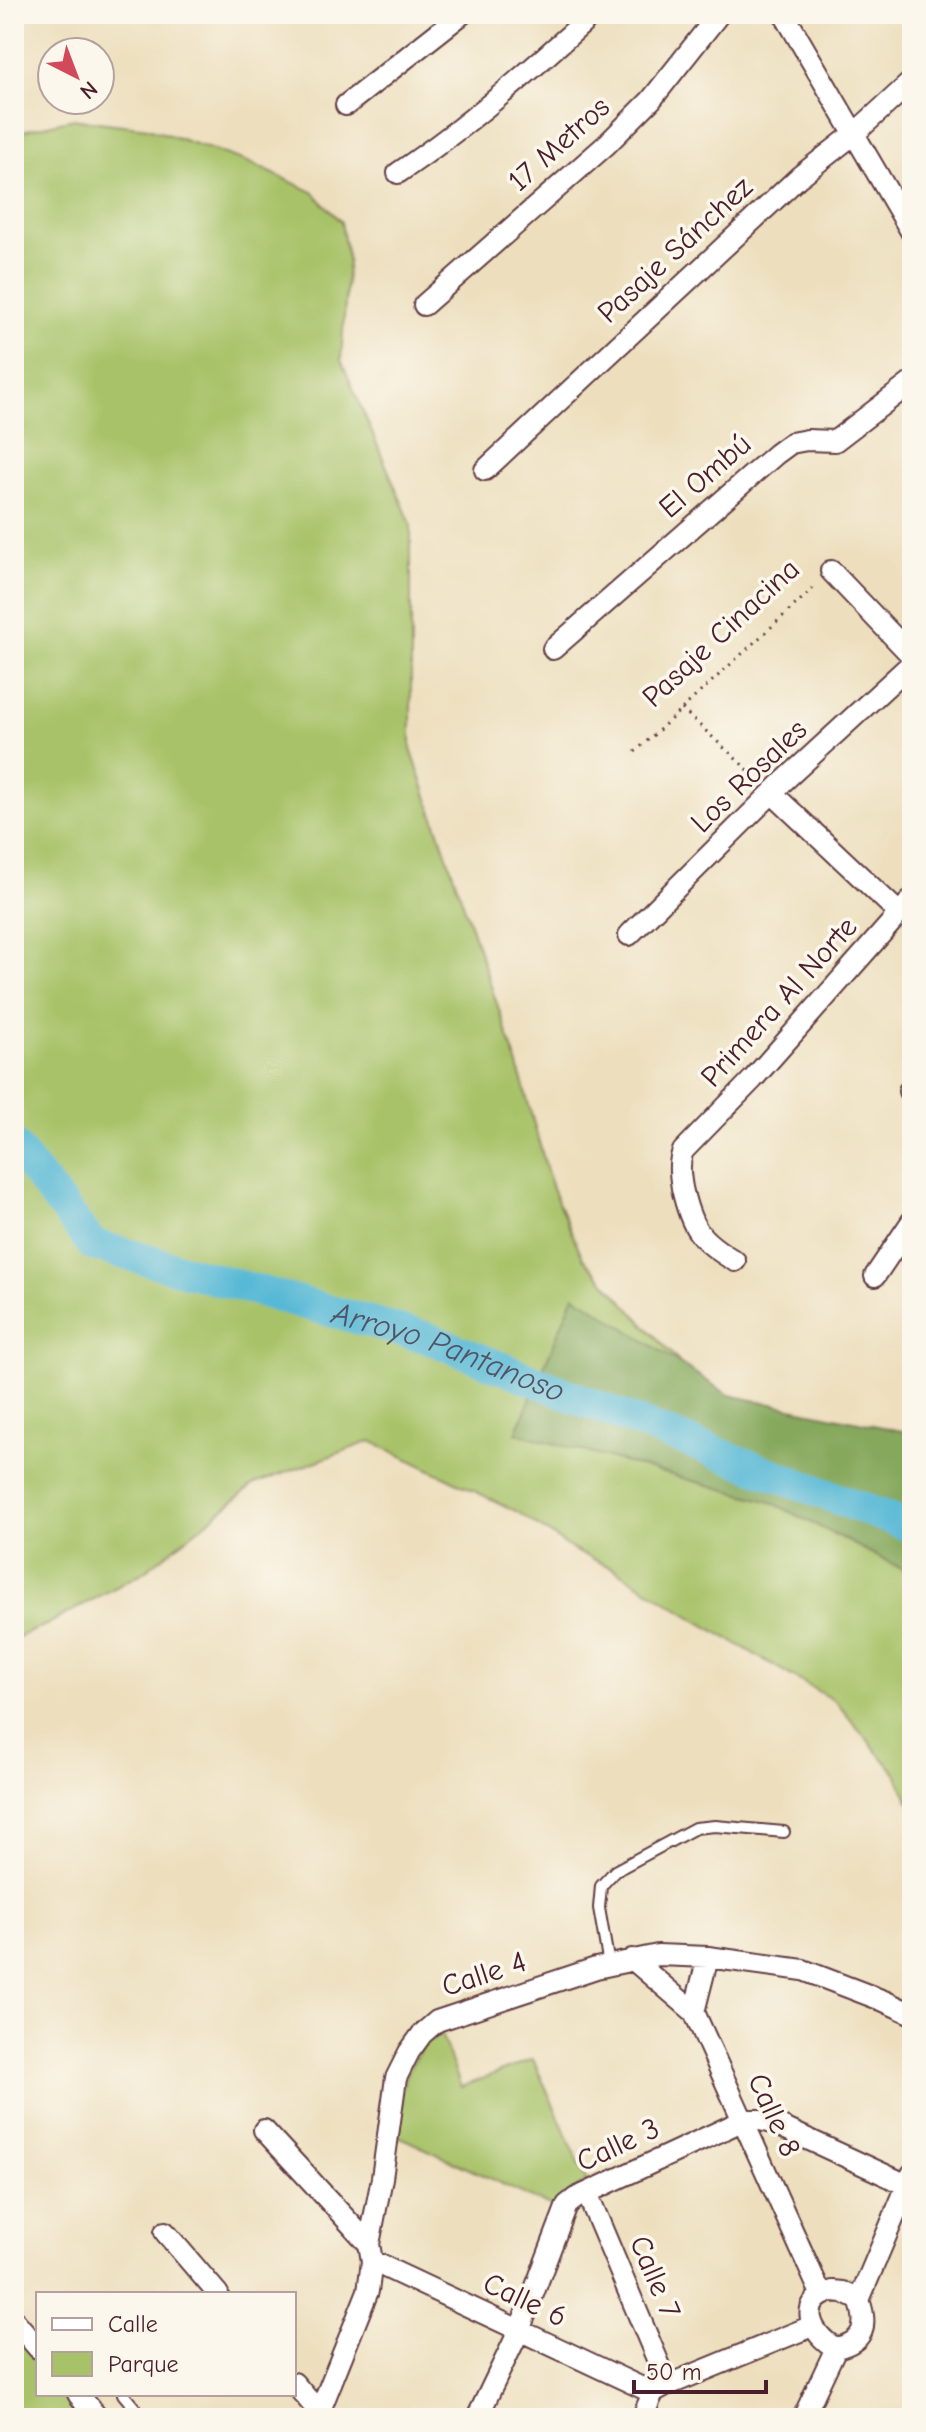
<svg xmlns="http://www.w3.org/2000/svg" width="926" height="2432" font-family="'Comic Neue',sans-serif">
<rect width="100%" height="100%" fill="#fbf7ec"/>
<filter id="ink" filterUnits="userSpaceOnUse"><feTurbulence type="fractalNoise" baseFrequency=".0125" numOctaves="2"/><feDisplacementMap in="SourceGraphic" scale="16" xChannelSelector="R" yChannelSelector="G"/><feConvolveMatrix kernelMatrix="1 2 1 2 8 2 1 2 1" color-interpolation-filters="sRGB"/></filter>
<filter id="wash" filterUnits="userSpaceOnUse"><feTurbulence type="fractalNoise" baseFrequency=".006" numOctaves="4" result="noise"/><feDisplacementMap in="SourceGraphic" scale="32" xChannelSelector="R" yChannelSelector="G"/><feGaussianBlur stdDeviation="1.8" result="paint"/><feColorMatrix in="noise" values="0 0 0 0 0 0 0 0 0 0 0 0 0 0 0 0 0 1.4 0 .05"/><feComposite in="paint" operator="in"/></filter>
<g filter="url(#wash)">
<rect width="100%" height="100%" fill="#eddfbe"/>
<path fill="#a7c268" stroke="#78704a" stroke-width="2" d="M73,119L148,128L248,162L313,192L341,222L348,262L341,360L411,524V749L518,1066L552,1189L583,1258L729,1416L912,1473V1808L897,1775L836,1702L696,1620L615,1569L575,1551L516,1511L371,1441L255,1484L144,1572L48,1624L14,1639V133Z
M441,2034L461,2087L533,2059L587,2181L563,2197L556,2209L391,2133C399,2099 406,2050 441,2034Z
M14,2330L38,2358V2394H69L89,2418H14Z"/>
<path fill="#85a85c" stroke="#686444" stroke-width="2" d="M574,1295L729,1395L912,1433V1574L771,1502L516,1433Z"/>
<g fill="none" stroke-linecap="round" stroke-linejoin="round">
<path stroke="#58b9d6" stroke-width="32" id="s1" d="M14,1146L93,1245L428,1338L652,1428L912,1527"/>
</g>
</g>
<g filter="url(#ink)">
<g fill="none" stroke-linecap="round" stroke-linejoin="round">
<g stroke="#623c41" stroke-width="14">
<path id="lane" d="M609,1965L599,1908L601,1886L615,1871L695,1828L715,1826L784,1832
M123,2394L143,2418"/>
</g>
<g stroke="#623c41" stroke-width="24">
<path id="street" d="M784,14L912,233
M346,105L462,14
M398,173C468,126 531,70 593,14
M424,305L606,145L651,100L719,14
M485,470L799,177L854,134L912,81
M831,571L912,656
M553,649L776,454L791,443L807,440L835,441L912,382
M773,794L899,913
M629,935L785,780L912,663
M909,1091L912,1094
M735,1261C699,1240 691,1228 682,1188C680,1175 678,1164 683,1151L753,1079L912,899
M875,1276L912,1221
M708,1957L694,2012L821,2294
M632,1959L694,2012
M264,2130L369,2244
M587,2193L668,2385
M165,2232L218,2294
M372,2261L653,2393
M833,2291L843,2292L859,2300C868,2325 865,2342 836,2348C810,2335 796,2300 833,2291Z
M859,2300L912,2174
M14,2320L38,2348
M294,2383L319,2412
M78,2394L98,2418
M317,2418L368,2291L372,2261L369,2244L382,2178L396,2078L409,2052L422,2034L437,2021L596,1968L658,1955L708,1957L803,1970L884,2001L912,2014
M477,2418L519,2331L567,2205L576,2198L744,2120H760L773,2123L907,2185
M642,2418L653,2393L668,2385L812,2326
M803,2418L836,2348"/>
</g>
<path stroke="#623c41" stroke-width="3" stroke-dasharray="2 6" stroke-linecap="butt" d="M682,709L759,780
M635,752L817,585
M906,2418L912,2406"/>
<use href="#lane" stroke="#fff" stroke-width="10"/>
<use href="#street" stroke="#fff" stroke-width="20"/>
</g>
</g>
<g text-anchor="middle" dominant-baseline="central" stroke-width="7" stroke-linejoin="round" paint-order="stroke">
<g font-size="30" fill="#4a1f2b" stroke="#fbf7ec">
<text transform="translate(559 144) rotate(-42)">17 Metros</text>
<text transform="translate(675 250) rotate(-43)">Pasaje Sánchez</text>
<text transform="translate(705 476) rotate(-41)">El Ombú</text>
<text transform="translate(721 633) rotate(-43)">Pasaje Cinacina</text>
<text transform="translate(749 776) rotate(-44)">Los Rosales</text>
<text transform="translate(779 1002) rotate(-48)">Primera Al Norte</text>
<text transform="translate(484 1974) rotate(-18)">Calle 4</text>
<text transform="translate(774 2115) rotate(66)">Calle 8</text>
<text transform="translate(618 2145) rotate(-25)">Calle 3</text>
<text transform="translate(655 2277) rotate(67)">Calle 7</text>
<text transform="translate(525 2300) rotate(25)">Calle 6</text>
</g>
<g font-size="32" font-style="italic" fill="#4f5567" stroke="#fbf7ec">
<text stroke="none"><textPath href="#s1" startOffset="498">Arroyo Pantanoso</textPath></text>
</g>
</g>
<rect width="926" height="2432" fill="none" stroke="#fbf7ec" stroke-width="48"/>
<rect x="36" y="2292" width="260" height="104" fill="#fbf7ec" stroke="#b4a19f" stroke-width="2"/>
<rect x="52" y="2318" width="40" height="12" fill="#ffffff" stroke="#b4a19f" stroke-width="2"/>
<text x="108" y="2332" font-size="24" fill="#4a1f2b">Calle</text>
<rect x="52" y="2352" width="40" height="24" fill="#a7c268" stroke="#b4a19f" stroke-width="2"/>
<text x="108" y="2372" font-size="24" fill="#4a1f2b">Parque</text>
<g transform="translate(76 76) rotate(138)"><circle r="38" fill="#fbf7ec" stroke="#b4a19f" stroke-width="2"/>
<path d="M0-6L14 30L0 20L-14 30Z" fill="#d1495b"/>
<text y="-12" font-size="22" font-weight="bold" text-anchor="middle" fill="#4a1f2b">N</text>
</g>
<path d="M634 2380v12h132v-12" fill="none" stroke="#4a1f2b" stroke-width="4"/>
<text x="646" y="2380" font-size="24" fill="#4a1f2b" stroke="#fbf7ec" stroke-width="6" paint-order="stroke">50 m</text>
</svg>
